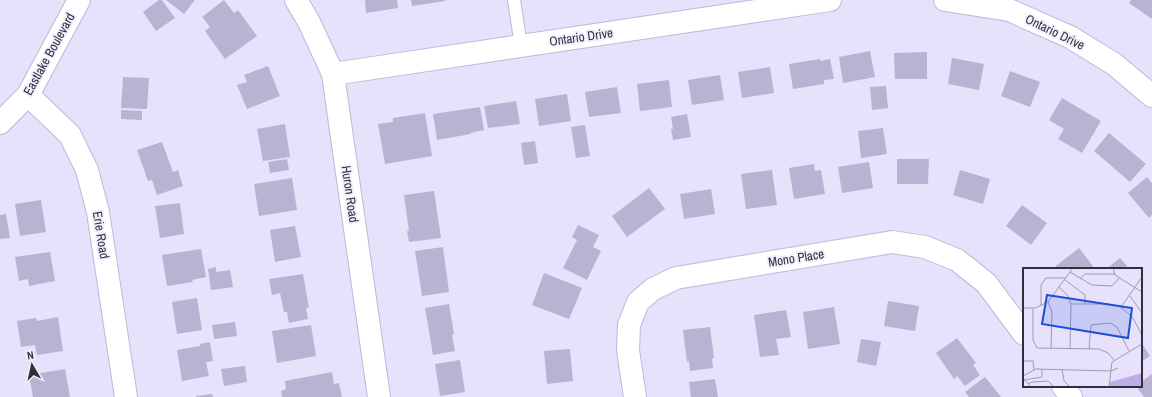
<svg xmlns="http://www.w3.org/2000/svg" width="1152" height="397" font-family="'Archivo Narrow',sans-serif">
<rect width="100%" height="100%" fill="#e7e1fc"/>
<path fill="#b9b2d2" d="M159,0H162L175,18L156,31L143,12Z
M166,0H195L184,14Z
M224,0L234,13L238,10L257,36L225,59L205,31L210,27L202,17Z
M365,0H397L398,8L366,13Z
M411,0H445V1L412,6Z
M1131,0H1152V19L1129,3Z
M870,51L875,77L843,83L839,57Z
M927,52V79H895L894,53Z
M952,58L984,64L979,90L948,84Z
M820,59L821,61L830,59L834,79L824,80V84L793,89L789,64Z
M268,66L280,96L247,109L237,85L247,82L244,75Z
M770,67L774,93L742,98L738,72Z
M1010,71L1040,82L1030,107L1001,96Z
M720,75L724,100L692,105L688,80Z
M123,77L149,78L147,109L121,108Z
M669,80L672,107L640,111L637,84Z
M886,86L888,108L872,110L870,87Z
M617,87L621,113L589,117L585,92Z
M567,94L571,121L539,126L535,99Z
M1062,98L1101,121L1082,153L1058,139L1064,129L1049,120Z
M516,101L520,124L488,128L484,106Z
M480,107L484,130L470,133L471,134L437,140L433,114Z
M121,110L142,111V120L121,119Z
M425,113L432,156L385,164L378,124L393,122V118Z
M687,114L691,137L673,140L671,129H673L671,117Z
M285,124L290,157L263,161L257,129Z
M585,125L590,156L576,158L571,127Z
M883,128L887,154L861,158L858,131Z
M1109,133L1146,164L1130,182L1094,151Z
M535,141L538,163L524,165L521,143Z
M162,142L173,172L178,170L183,186L157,195L152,180L148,181L137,150Z
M287,159L289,170L270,173L268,162Z
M897,159H929L928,184H897Z
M869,162L873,188L842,193L838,167Z
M814,164L815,171L821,170L825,194L794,199L789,168Z
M772,170L777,205L746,209L741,174Z
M960,170L990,179L983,204L953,195Z
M1147,177L1152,183V215L1149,218L1128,193Z
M292,178L297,210L259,216L254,184Z
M649,188L665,209L627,237L612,216Z
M711,189L715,214L684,219L680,194Z
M434,191L441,238L409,242L407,231H409L404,195Z
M41,200L46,232L20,236L15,204Z
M180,203L184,234L160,238L155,206Z
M1022,205L1047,223L1031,245L1006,226Z
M6,214L10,238L0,239V215Z
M578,225L599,235L593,247L601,251L587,280L563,268L577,240L572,237Z
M295,226L301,257L275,262L270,230Z
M443,247L449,292L422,296L415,251Z
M1079,248L1095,269H1052Z
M201,249L206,277L192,280L193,282L167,286L162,255Z
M50,252L55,281L29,286L28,279L19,281L15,257Z
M1120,258L1127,266L1124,269H1106Z
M216,267V272L230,270L233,287L211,290L208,269Z
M544,273L582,288L569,319L532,305Z
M303,274L309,308H306L308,319L289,323L287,312H284L280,293L272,295L269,279Z
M197,298L202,330L177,334L172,302Z
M888,301L919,306L915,331L884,326Z
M449,304L454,334L452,335L455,351L433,355L425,308Z
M834,307L840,344L808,349L803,312Z
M786,310L791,337L776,339L779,355L760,357L754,315Z
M58,317L63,351L37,355L35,345L21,347L17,321L36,318L37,321Z
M235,322L237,336L214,339L212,325Z
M311,325L316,356L277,363L272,331Z
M710,327L714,358L712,359L713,368L690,371L689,361L687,362L683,330Z
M957,338L976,363L973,365L980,375L965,386L957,376L954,379L936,353Z
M861,339L881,342L876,366L857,362Z
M210,342L213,361L206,362L209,376L182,381L177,350L200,346V344Z
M1141,342L1150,356L1141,362Z
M570,349L573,381L547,384L544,351Z
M460,360L465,392L440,396L435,364Z
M245,366L247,382L224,386L221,369Z
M65,369L70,397H33L29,375Z
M332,372L334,384L339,383L342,397H282L281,391L286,389L285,381Z
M1152,374V397H1144L1136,386H1141V382Z
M985,377L1001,397H969L965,392Z
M715,379L718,397H691L689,382Z
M212,394L213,397H196V396Z"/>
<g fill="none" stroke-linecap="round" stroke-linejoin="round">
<g stroke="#beb7d7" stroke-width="14">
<path id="lane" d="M514,0L521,46"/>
</g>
<g stroke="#beb7d7" stroke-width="24">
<path id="street" d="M296,0L309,22L333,74L379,397
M945,0L1009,10L1070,37L1114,64L1152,96
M333,74L830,0
M28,95L70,135L87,170L98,212L126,397
M0,123L28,95L79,0
M1063,386L1071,397
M635,397L628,350L629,325L638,302L653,289L676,278L892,242L925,247L957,260L986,283L1024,334"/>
</g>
<use href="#lane" stroke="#fff" stroke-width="12"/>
<use href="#street" stroke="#fff" stroke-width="22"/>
</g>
<g text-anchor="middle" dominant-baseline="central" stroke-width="4" stroke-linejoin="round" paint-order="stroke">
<g font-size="13" fill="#322f3c" stroke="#f3f0fe">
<text transform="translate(1055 32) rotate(26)">Ontario Drive</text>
<text transform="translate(581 37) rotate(-8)">Ontario Drive</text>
<text transform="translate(49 54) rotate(-61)">Eastlake Boulevard</text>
<text transform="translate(350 194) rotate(82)">Huron Road</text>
<text transform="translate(101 235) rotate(81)">Erie Road</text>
<text transform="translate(796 258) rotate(-9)">Mono Place</text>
</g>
</g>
<g transform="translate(1023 268)">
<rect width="119" height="119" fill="#e7e1fc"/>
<path d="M119,105V119H87V114Z" fill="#bdaee9"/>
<path fill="none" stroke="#9f9aaf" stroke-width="1" d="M90,0L92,7L119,24M47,4L69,17L89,18L96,10M57,11L62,6H92M42,12L62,27V36M36,19L45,28L48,36L47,81M107,28L119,45M25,34L29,44L28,80M48,36H86L98,39L110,50L119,67M18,38V17L23,10H43M98,39L119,9M0,40H12L25,34L50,0M10,41V72L14,80L76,81L85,85L91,92M66,81L68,57L87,55L94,59L106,83M0,93H10L11,102M39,101L41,113L47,119M0,108L13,101L88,103L95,100M0,110L8,119M1,112L19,109V101M5,116L9,114L25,113L31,119M86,119L89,94L119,76"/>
<path fill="#1d4ed8" fill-opacity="0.15" stroke="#1d4ed8" stroke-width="2" d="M24,27L109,40L105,70L19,56Z"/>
<rect width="119" height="119" fill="none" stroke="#322f3c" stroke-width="2"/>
</g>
<g transform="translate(32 365) rotate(351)" stroke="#f3f0fe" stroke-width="3" paint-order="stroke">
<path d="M0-3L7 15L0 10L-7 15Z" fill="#322f3c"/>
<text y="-6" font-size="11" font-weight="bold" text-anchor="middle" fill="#322f3c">N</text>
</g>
</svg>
